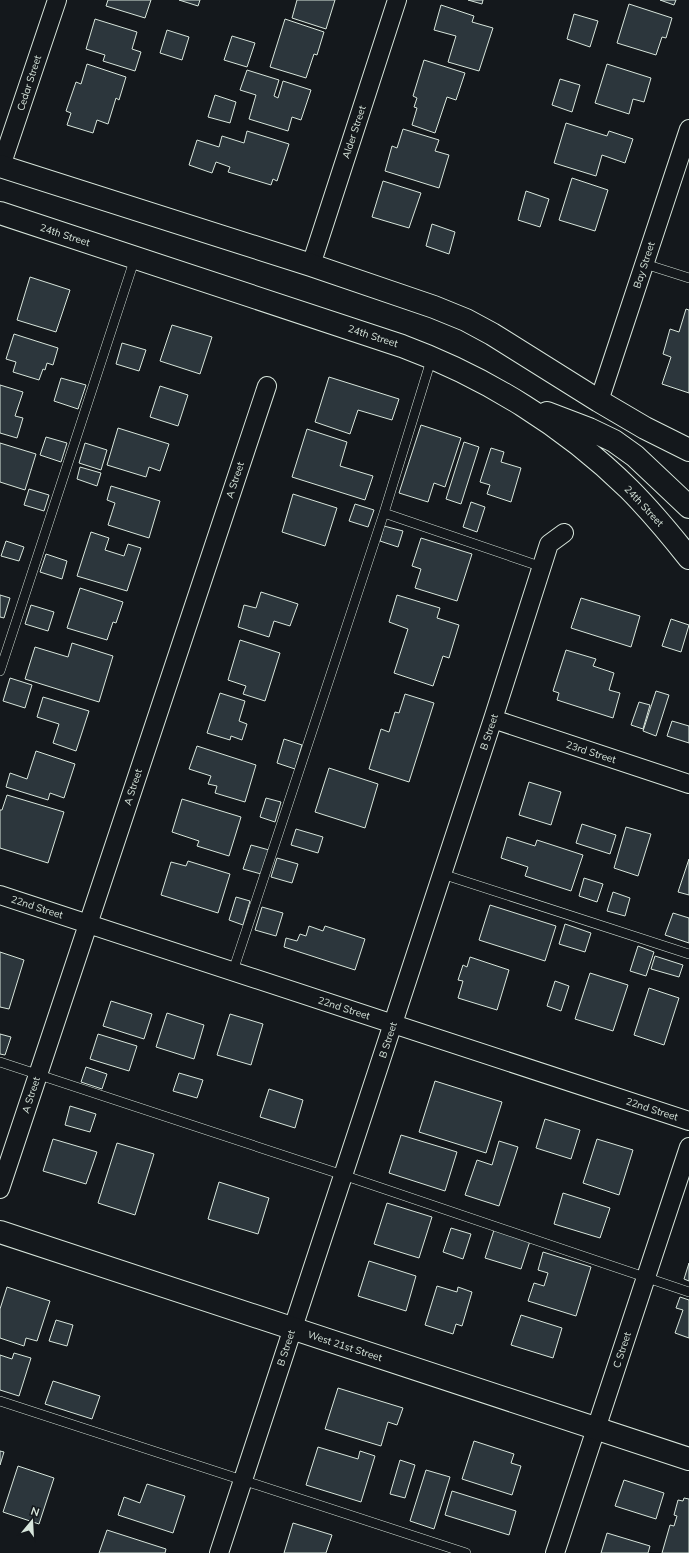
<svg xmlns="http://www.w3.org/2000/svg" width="689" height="1553" font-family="Mulish,sans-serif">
<rect width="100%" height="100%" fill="#14181c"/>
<path fill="#2c363c" stroke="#d8e6dc" d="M108,0H151L145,18L106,6Z
M179,0H200L198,6Z
M297,0H335L326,29L292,18Z
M468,0H483L482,4Z
M660,0H676L674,5Z
M629,4L672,18L666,38L662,37L656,55L617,43Z
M441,5L474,16L472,22L493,28L479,71L448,62L456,36L434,30Z
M574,14L598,21L590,47L567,39Z
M95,19L137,32L132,49L141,52L135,71L103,61L105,55L86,49Z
M285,19L324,32L317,55L314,54L306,78L270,67Z
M167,30L189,37L182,60L160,53Z
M232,36L255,43L247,67L224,60Z
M424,60L465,73L456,100L447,97L435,133L412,125L417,108L414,107L417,98L413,96Z
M87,64L126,77L119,100L116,98L108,124L97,120L93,133L67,125L71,113L66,111L76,82L81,84Z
M607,64L651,78L644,102L633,99L629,114L595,103Z
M247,70L279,80L274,96L278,98L283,81L311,90L301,120L292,117L288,131L249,119L256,95L240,90Z
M560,79L580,85L572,112L552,105Z
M215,95L236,102L230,123L208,117Z
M566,123L607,136L609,131L633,139L625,163L602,155L596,176L554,163Z
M403,129L439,140L435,151L449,155L439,188L385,171L392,146L397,148Z
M247,131L289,144L277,181L273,179L271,185L228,172L230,167L216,162L212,173L189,165L197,140L219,147L222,136L244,143Z
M572,178L608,190L595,231L559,220Z
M383,181L421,193L409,228L372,217Z
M526,191L549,199L540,227L518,220Z
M432,224L455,232L449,254L426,246Z
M30,277L70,290L56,332L17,320Z
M686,309L689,310V393L662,384L671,357L663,354L670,329L679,332Z
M172,325L212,337L200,374L160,361Z
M14,334L58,348L53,365L47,363L45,370L43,369L39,380L13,372L16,362L6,359Z
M122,343L146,350L139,371L116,364Z
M329,377L399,399L392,420L358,410L350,434L315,422Z
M61,378L86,385L78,409L54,401Z
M0,385L23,392L15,416L23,418L17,438L0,433Z
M160,386L188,395L178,426L150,417Z
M421,425L461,438L445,487L434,483L428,502L399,493Z
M118,428L169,444L160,471L149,467L146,477L107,465Z
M307,429L347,442L340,466L373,476L365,500L292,477Z
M46,437L67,443L61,462L40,455Z
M464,442L479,447L461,504L446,499Z
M0,443L36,454L25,490L0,482Z
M85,443L107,450L101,470L79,463Z
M491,448L504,452L501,462L521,468L511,502L487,494L490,485L480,482Z
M80,467L101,473L97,486L77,479Z
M111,486L160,501L149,538L108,525L115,503L107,500Z
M29,489L49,495L44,511L24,505Z
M293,494L337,508L325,546L282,532Z
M471,502L485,507L477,532L463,527Z
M355,504L374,510L368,527L349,521Z
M384,526L403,531L398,547L380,541Z
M91,532L109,538L105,550L124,556L128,544L141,548L127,591L77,576Z
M421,538L472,554L457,601L415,588L421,569L412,566Z
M6,541L24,547L19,561L1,556Z
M46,554L67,561L62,579L40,572Z
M80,588L123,602L116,623L113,622L107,640L67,628Z
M261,592L298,604L290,626L274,621L269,637L238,627L244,605L256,608Z
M0,595L10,598L4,618L0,617Z
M397,595L440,608L437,618L459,625L449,658L443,656L433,686L394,673L408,629L389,622Z
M581,598L640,616L631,647L571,628Z
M31,605L54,612L48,631L25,624Z
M671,619L689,625L681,652L662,646Z
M240,640L280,653L265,701L243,694L246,686L228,680Z
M72,643L113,656L99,702L25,679L35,647L68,657Z
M566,650L596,659L593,666L614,673L609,690L620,693L613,718L557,700L559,693L553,691Z
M10,678L32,685L25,708L3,701Z
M656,691L669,695L656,736L643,731Z
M220,693L245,701L239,721L247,724L242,740L231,736L230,740L207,733Z
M405,694L434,703L409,782L369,769L381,729L389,732L395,712L399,713Z
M43,697L89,711L76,751L53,743L59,724L37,717Z
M639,702L650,705L643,729L631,725Z
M672,721L689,726V743L667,736Z
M284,739L302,745L295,769L277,763Z
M197,746L256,765L245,802L215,793L217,786L208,784L211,776L189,769Z
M36,751L75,764L64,798L50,793L48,800L6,787L10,773L27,779Z
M329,768L378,784L365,828L315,812Z
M529,782L561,792L551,825L519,815Z
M7,795L64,812L48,863L0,848V810H2Z
M266,798L281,802L275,822L260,817Z
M182,799L241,817L229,856L197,846L199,841L172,832Z
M582,824L616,835L610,854L576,843Z
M626,827L651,834L638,876L614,868Z
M296,829L323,837L318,853L291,845Z
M507,837L535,846L537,840L583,855L571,891L525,876L528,867L501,858Z
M251,845L269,850L261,874L243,869Z
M277,858L298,864L292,883L271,877Z
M689,859V895L678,892Z
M188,861L230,874L218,913L161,895L171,862L186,866Z
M584,878L603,884L597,902L579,896Z
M613,892L630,898L625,916L607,911Z
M236,897L250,901L243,925L229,920Z
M490,905L556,926L545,961L479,940Z
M262,907L283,913L276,936L255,930Z
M673,913L689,918V943L665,935Z
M565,924L591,933L585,952L559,944Z
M309,926L323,931L325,926L365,939L355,970L284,947L286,938L297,941L300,934L306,936Z
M638,946L654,952L646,976L630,971Z
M0,952L24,960L9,1009L0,1007Z
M655,956L683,965L679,977L651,969Z
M470,957L509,970L497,1010L458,998L463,981L458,980L463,965L467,967Z
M590,973L628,985L613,1031L575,1019Z
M555,981L569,986L561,1011L547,1006Z
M649,988L679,998L664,1045L634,1035Z
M111,1001L152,1014L144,1039L103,1026Z
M167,1013L204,1025L194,1059L156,1047Z
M230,1014L263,1024L251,1065L217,1055Z
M0,1034L11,1037L5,1055L0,1054Z
M98,1034L137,1046L129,1071L90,1059Z
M86,1067L107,1074L102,1089L81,1082Z
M179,1073L203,1080L197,1098L173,1091Z
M435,1081L502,1102L486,1153L419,1132Z
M269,1089L303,1100L295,1128L260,1117Z
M70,1106L96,1114L90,1132L65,1125Z
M545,1119L580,1130L571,1159L536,1148Z
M401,1135L457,1152L445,1191L389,1173Z
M53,1139L97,1152L86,1184L43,1171Z
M597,1139L633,1150L619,1195L583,1183Z
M499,1141L518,1147L499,1206L465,1195L477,1160L492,1165Z
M117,1143L154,1154L135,1215L98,1203Z
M219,1182L269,1198L258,1234L208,1219Z
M563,1193L610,1208L600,1238L554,1224Z
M387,1203L432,1217L419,1258L374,1244Z
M451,1228L471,1234L463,1259L443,1252Z
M494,1230L530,1241L521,1269L485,1258Z
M543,1252L591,1267L576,1316L528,1301L534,1283L544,1286L548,1273L538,1270Z
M369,1261L416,1276L406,1311L358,1296Z
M689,1263V1281L684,1279Z
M437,1286L457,1292L458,1287L472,1292L462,1326L456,1324L453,1334L425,1325Z
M7,1287L50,1301L37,1341L26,1338L24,1346L0,1338V1309Z
M680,1297L689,1300V1338L675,1333L683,1310L676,1308Z
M521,1315L562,1328L553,1358L511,1345Z
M56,1320L73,1325L67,1346L49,1341Z
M14,1353L31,1358L19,1396L0,1390V1355L12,1359Z
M53,1381L100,1396L92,1419L45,1404Z
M338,1388L403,1408L397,1425L388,1422L381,1446L325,1429Z
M474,1441L514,1454L511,1463L521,1466L512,1495L462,1479Z
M318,1447L358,1459L360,1451L375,1456L361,1502L306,1485Z
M0,1451L4,1452L0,1465Z
M400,1460L415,1465L405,1498L390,1494Z
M18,1466L54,1478L39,1524L3,1512Z
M426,1470L450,1477L434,1529L410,1521Z
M624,1480L664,1493L656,1519L615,1506Z
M147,1484L185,1496L173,1533L118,1515L124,1497L140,1503Z
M452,1491L516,1511L509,1535L445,1515Z
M684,1498L689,1499V1553H662L670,1525L674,1526L677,1516L674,1515L678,1500L683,1501Z
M293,1523L332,1535L326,1553H284Z
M107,1530L166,1549L165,1553H99Z
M607,1533L650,1546L648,1553H601Z"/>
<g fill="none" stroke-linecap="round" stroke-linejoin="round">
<g stroke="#d8e6dc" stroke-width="10">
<path id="service" d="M645,264L689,278
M384,513L542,567
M0,671L135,258
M442,874L689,954
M233,971L384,513L432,357
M0,1062L343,1175L689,1292
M0,1401L466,1553"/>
</g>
<g stroke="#d8e6dc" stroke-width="20">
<path id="minor" d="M1,166L57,0
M311,265L397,0
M599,401L689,129
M493,719L689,784
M0,895L689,1121
M0,1189L267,386
M219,1553L493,719L549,544L564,533
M555,1553L689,1147"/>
</g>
<g stroke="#d8e6dc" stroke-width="24">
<path id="tertiary" d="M0,1232L689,1459"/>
</g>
<g stroke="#d8e6dc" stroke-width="24">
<path id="primary" d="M0,166L311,265L434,307L466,320L492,334L599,401L645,428L689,450
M0,213L402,346C486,377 565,426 629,489C651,511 670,534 689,558
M547,413L589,429L614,441L635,456L689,507"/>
</g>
<use href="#service" stroke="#14181c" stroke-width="9"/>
<use href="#minor" stroke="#14181c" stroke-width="18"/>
<use href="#tertiary" stroke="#14181c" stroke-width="22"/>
<use href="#primary" stroke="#14181c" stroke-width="22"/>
</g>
<g text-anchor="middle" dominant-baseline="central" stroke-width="3" stroke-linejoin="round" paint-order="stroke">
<g font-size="10" fill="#d8e6dc" stroke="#14181c">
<text transform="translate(29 83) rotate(-72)">Cedar Street</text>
<text transform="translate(354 132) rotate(-72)">Alder Street</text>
<text transform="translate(65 235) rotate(18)">24th Street</text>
<text transform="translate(644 265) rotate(-72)">Bay Street</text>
<text transform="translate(373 336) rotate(18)">24th Street</text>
<text transform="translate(235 480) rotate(-72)">A Street</text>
<text transform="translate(644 506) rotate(47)">24th Street</text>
<text transform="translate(489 732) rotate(-72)">B Street</text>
<text transform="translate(591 752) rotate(18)">23rd Street</text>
<text transform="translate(133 787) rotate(-72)">A Street</text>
<text transform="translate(37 907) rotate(18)">22nd Street</text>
<text transform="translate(344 1008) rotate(18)">22nd Street</text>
<text transform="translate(388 1040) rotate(-72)">B Street</text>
<text transform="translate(31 1095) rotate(-72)">A Street</text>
<text transform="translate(652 1109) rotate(18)">22nd Street</text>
<text transform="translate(345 1346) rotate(18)">West 21st Street</text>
<text transform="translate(286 1348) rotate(-72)">B Street</text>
<text transform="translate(622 1350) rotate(-72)">C Street</text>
</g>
</g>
<g transform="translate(32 1521) rotate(18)" stroke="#14181c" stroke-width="3" paint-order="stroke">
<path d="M0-3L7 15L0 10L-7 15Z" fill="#d8e6dc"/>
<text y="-6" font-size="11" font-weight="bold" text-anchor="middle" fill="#d8e6dc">N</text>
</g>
</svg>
